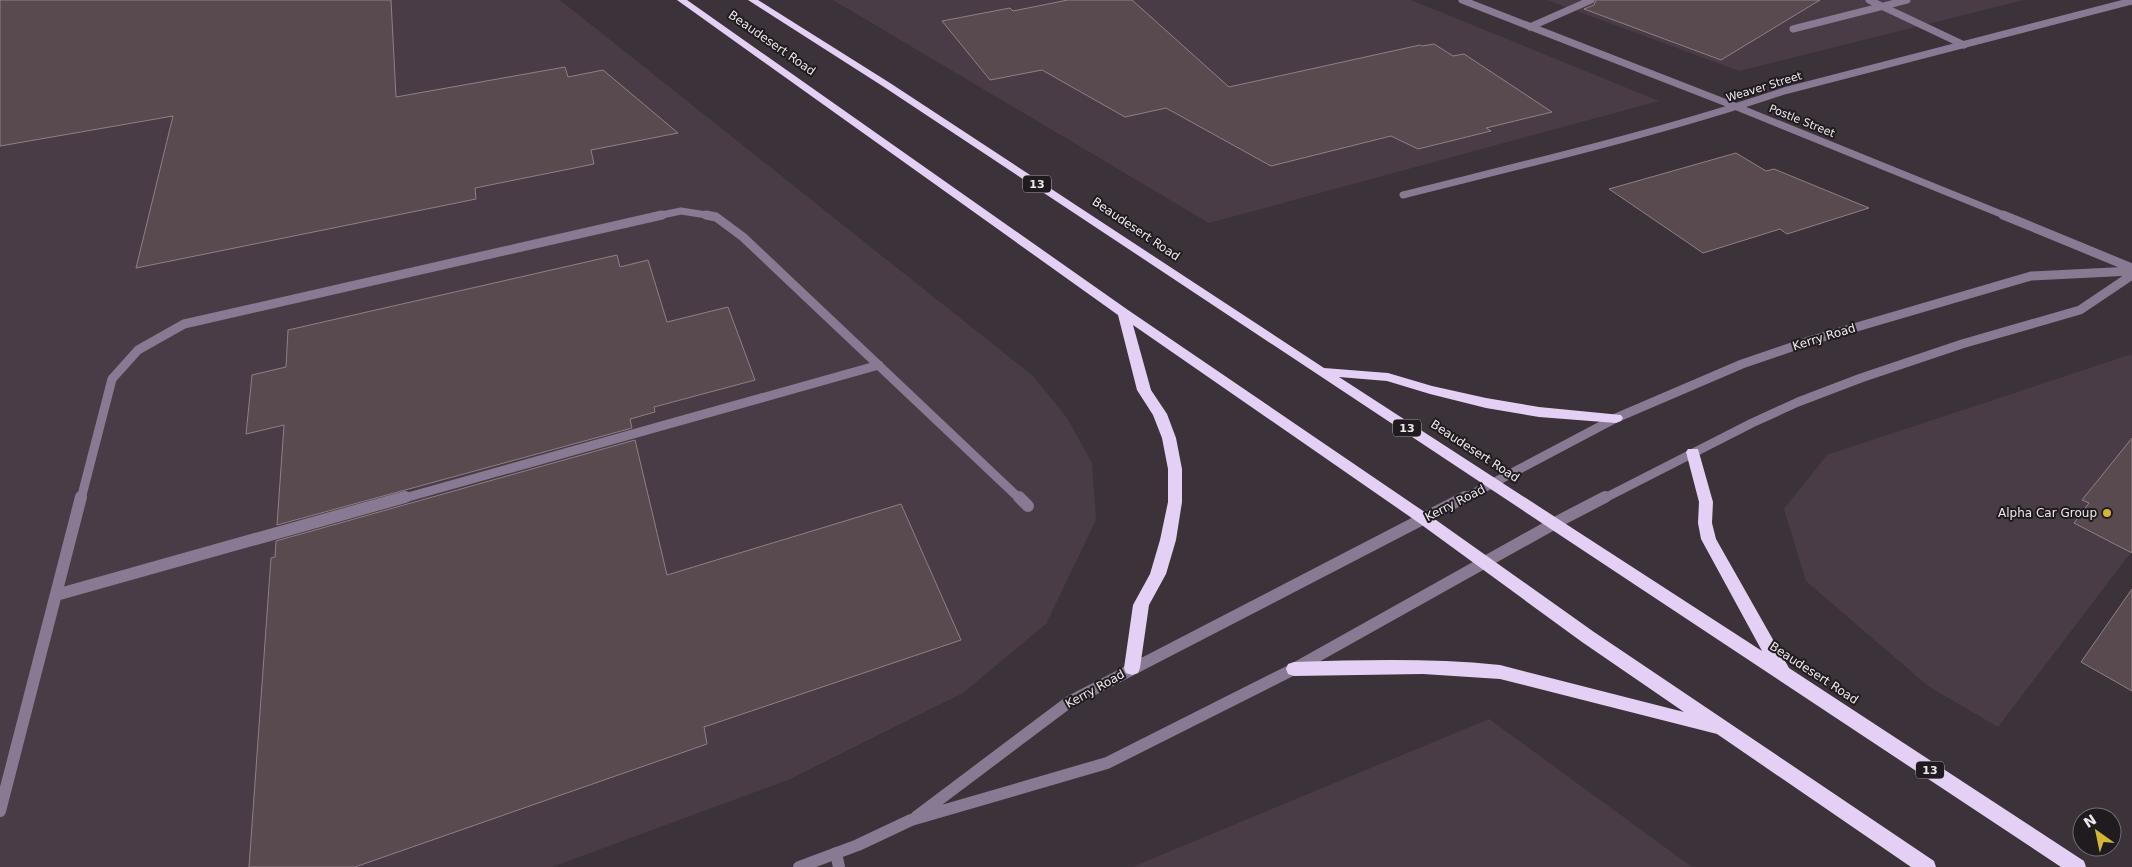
<svg xmlns="http://www.w3.org/2000/svg" width="2132" height="867" font-family="'DejaVu Sans',sans-serif">
<rect width="100%" height="100%" fill="#3c3239"/>
<path fill="#4a3c46" d="M0,0H560L1033,376L1067,418L1092,463L1096,520L1046,624L963,693L788,780L552,867H0Z
M833,0H1411L1659,101L1209,223Z
M1547,0H2024L1739,71Z
M2132,354V551L1998,727L1928,686L1806,581L1784,509L1827,455Z
M1489,719L1692,867H1132Z"/>
<path fill="#584a4e" stroke="#8e8084" d="M0,0H391L396,97L565,67L568,77L603,70L678,133L591,150L594,164L475,188L476,199L136,268L173,116L0,146Z
M1068,0H1132L1229,87L1420,45L1422,46L1434,44L1453,56L1464,54L1552,112L1486,128L1491,131L1418,149L1391,136L1271,166L1166,108L1125,117L1042,70L990,80L942,21L1010,8L1013,11Z
M1596,0H1820L1721,60L1584,9L1594,5Z
M1736,153L1766,171L1774,169L1869,208L1787,234L1780,229L1703,253L1609,189Z
M617,255L620,267L648,260L667,322L728,307L755,380L654,407L655,412L630,419L632,428L277,525L284,425L246,434L252,375L286,367L288,330Z
M2132,438V553L2074,523L2089,503L2082,500Z
M635,440L667,575L901,504L961,640L704,727L707,744L355,867H249L271,558L275,557L276,541Z
M2132,589V691L2081,662Z"/>
<g fill="none" stroke-linecap="round" stroke-linejoin="round">
<path stroke="#877a92" stroke-width="7" d="M1869,0L1964,45
M1530,27L1591,0
M1793,29L1907,0
M657,216L681,211L713,216"/>
<path stroke="#877a92" stroke-width="9" d="M706,215L716,217L743,237L1020,499
M81,499L112,379L138,350L184,324L662,215
M401,499L879,365"/>
<path stroke="#877a92" stroke-width="12" d="M1019,497L1028,506
M56,595L405,497
M0,811L81,497
M836,853L839,867"/>
<path stroke="#877a92" stroke-width="7" d="M1462,0L1737,107L2006,216
M1403,195C1530,163 1659,133 1784,91L2132,1"/>
<path stroke="#877a92" stroke-width="9" d="M2003,215L2132,268
M1493,483L1616,418L1742,364L1809,341L2031,276L2132,271
M1603,499L1752,423L1798,402L1861,378L1962,344L2080,310L2132,275"/>
<path stroke="#877a92" stroke-width="12" d="M1555,523L1605,497"/>
<path stroke="#877a92" stroke-width="9" d="M1463,499L1493,483"/>
<path stroke="#877a92" stroke-width="12" d="M916,817L1069,702L1465,497
M799,867L858,845L911,820L1107,763L1294,669L1555,523"/>
<path fill="#e4d0f4" fill-rule="evenodd" d="M677,0H687L1128,310L1429,515L1594,632L1934,861L1936,867H1911L1717,734L1500,679L1423,674L1294,676L1288,674L1286,669L1288,664L1294,662C1363,660 1431,658 1500,665L1684,712L1582,642L1419,523L1133,325L1151,390L1167,414L1176,438L1182,469V502L1176,540L1166,574L1149,605L1140,668L1138,673L1132,675L1126,673L1124,668L1133,605L1150,574L1160,540L1168,502V469L1162,438L1153,415L1137,390L1118,315Z
M748,0H758L890,83L1324,368L1388,373L1432,386L1486,398L1539,407L1621,415L1623,418L1621,421L1616,423L1539,417L1486,408L1430,394L1387,381L1339,377L1762,651L1701,539L1698,523L1699,502L1686,452L1688,449H1698L1713,502L1712,523L1716,539L1789,668L2084,861L2086,867H2061L884,87Z"/>
</g>
<circle fill="#d3b635" stroke="#201b1f" stroke-width="2" cx="2107" cy="513" r="5"/>
<g text-anchor="middle" dominant-baseline="central" stroke-width="4" stroke-linejoin="round" paint-order="stroke">
<g font-size="11" fill="#eee8ed" stroke="#201b1f">
<text transform="translate(1764 87) rotate(-17)">Weaver Street</text>
<text transform="translate(1802 121) rotate(22)">Postle Street</text>
</g>
<g fill="#201b1f" stroke="#b0aaaf" stroke-width="1">
<rect x="1023" y="175.5" width="28" height="17" rx="4"/>
<rect x="1393" y="419.5" width="28" height="17" rx="4"/>
<rect x="1916" y="761.5" width="28" height="17" rx="4"/>
</g>
<g font-size="11" font-weight="bold" fill="#eee8ed">
<text x="1037" y="184">13</text>
<text x="1407" y="428">13</text>
<text x="1930" y="770">13</text>
</g>
<g font-size="12" fill="#eee8ed" stroke="#201b1f">
<text transform="translate(772 43) rotate(35)">Beaudesert Road</text>
<text transform="translate(1136 229) rotate(34)">Beaudesert Road</text>
<text transform="translate(1824 337) rotate(-17)">Kerry Road</text>
<text transform="translate(1475 451) rotate(33)">Beaudesert Road</text>
<text transform="translate(1455 503) rotate(-27)">Kerry Road</text>
<text transform="translate(1814 673) rotate(33)">Beaudesert Road</text>
<text transform="translate(1095 689) rotate(-29)">Kerry Road</text>
</g>
<g font-size="12" fill="#eee8ed" stroke="#201b1f" text-anchor="end">
<text x="2097" y="513">Alpha Car Group</text>
</g>
</g>
<g transform="translate(2097 832) rotate(327)"><circle r="24" fill="#201b1f" stroke="#726d71"/>
<path d="M0-4L9 19L0 12L-9 19Z" fill="#d3b635"/>
<text y="-8" font-size="14" font-weight="bold" text-anchor="middle" fill="#eee8ed">N</text>
</g>
</svg>
